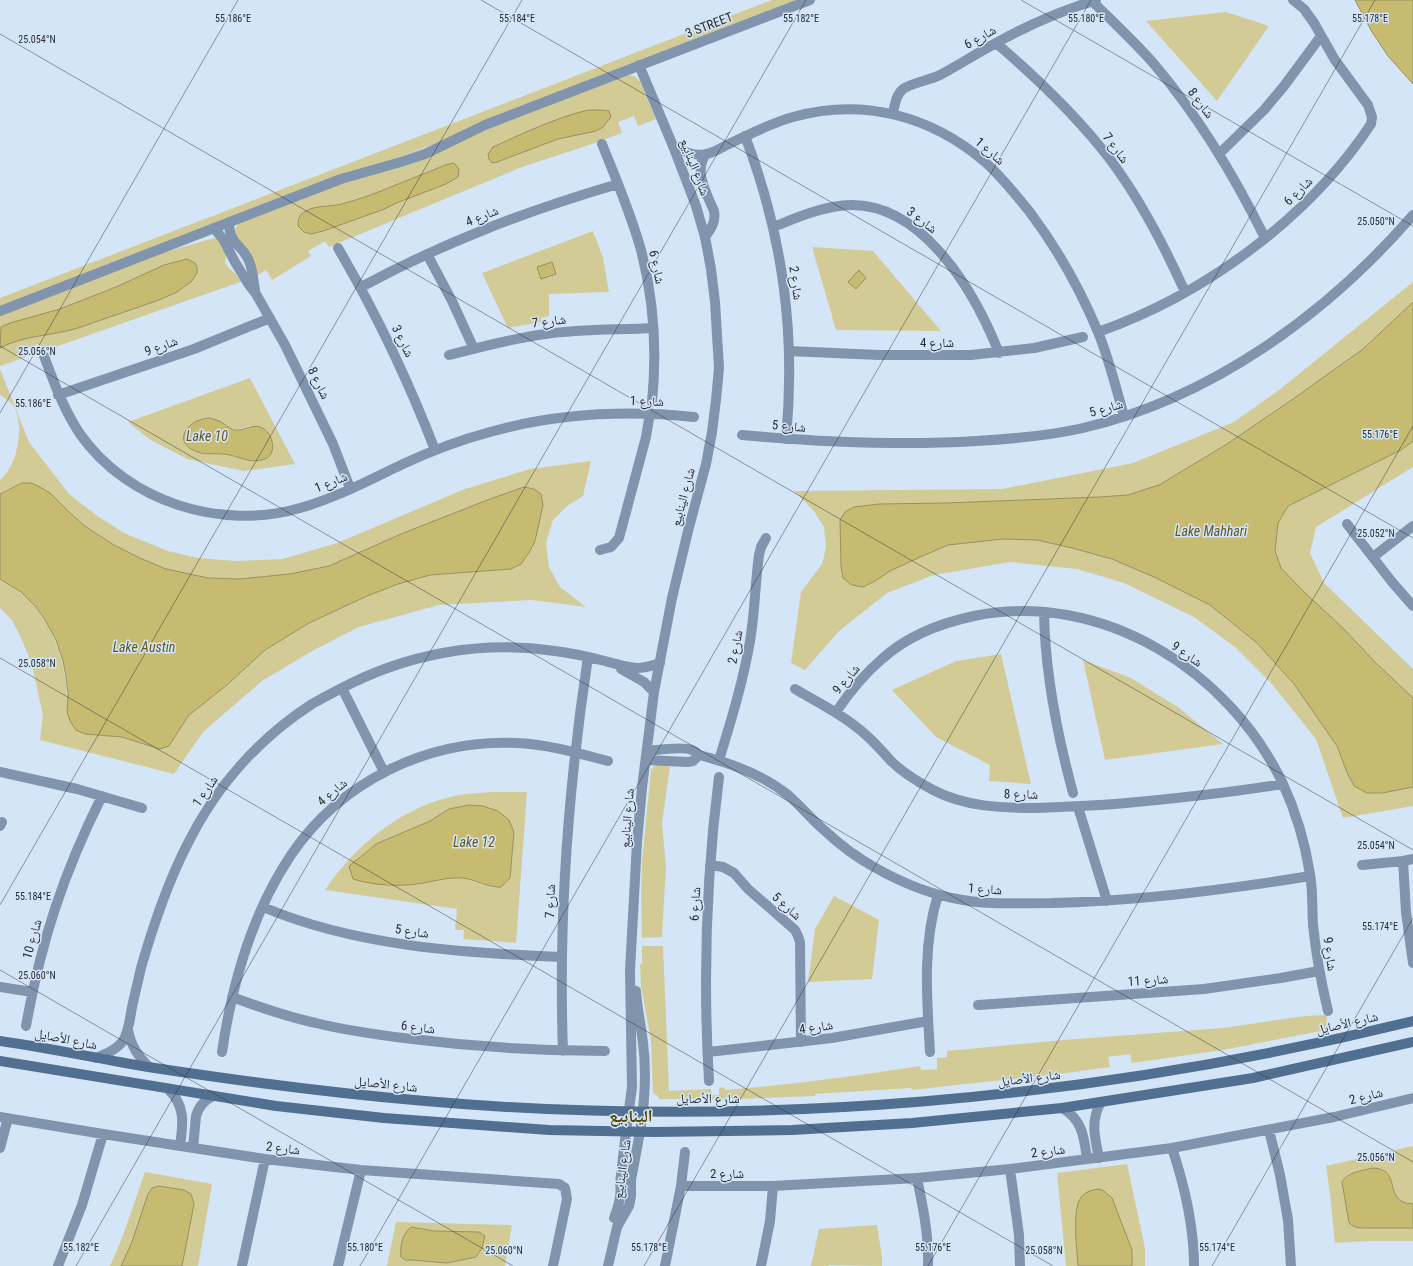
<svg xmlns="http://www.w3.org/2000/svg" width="1413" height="1266" font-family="'Roboto Condensed','Noto Naskh Arabic',sans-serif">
<rect width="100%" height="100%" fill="#d4e5f7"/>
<path fill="#d3cb96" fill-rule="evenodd" d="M772,0H810C540,104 270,206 0,311V298Z
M1226,12L1269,26L1217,101L1146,21Z
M628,75L634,76L640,81L656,119L638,126L634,116L618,122L622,133L592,144L522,167L329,247L325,241L308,251L311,256L272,280L266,270L255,277L237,241L235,229L238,224L344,183L409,165L422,160L438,153L476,134Z
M593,231L603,258L609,292L549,294V316L541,318V322L508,328L482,273Z
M214,238L220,240L226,253L225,263L229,268L243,281L41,352L38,344L23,350L26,357L0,366V316L158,254Z
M812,247L873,251L941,331L836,330Z
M1413,282V302L1363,349L1293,399L1227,444L1159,485L1128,495L1099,497L946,503L879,504L845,512L840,520V551L875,581L890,571L918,558L948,545L1003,539L1037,540L1072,548L1112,559L1154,577L1210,605L1257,643L1294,684L1337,746L1346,770L1367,793H1382L1413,787V806L1343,818L1316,739L1272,684L1235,647L1194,617L1124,583L1077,569L1010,562L934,575L887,593L839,631L805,670L791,663L801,592L822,564L826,548L824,527L813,510L794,491L1002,489L1133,463L1234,422L1279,390Z
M0,369L29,442L69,494L96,515L124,533L168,551L198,558L236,561L283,559L337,543L465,489L530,469L591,461L583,496L567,506L553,520L546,543L549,567L560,587L586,607L531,600L439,605L359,627L314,650L262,681L203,732L174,774L40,740L43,715L32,665L23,642L12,620L0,608V579C49,604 69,659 67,712L85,734L122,737L160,749L169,746L188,716L228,684L265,650L309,623L367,596L398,584L430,575L511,569L521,564L439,520L401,534L329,566L290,574L240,579L208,578L166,569L140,558L114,545L86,527L69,512L8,489L0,494V480C17,467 25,426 14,407C12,402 4,398 0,395Z
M250,378L295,464L244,471L187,459L149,439L128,422ZM218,421C234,430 233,431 250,426L272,451C270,456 266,460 261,460C249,462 237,457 226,454C214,452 203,455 192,449Z
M1413,441V467L1316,527L1310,553L1324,583L1413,669V698L1375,662L1343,628L1305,593L1281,568L1275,551L1278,523L1288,506L1401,450Z
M1001,654L1031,784L989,781L990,765L936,737L892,690L956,661Z
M1083,660L1131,678L1179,708L1223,744L1105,760Z
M658,765L670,766L662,823L666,867L662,937L642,938L641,894L642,861L651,770L653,767Z
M493,792H527L516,943L463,939L464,930H455L457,909L325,890C356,844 404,805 460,795C471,793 482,793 493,792ZM469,805L483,806L498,811L509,820L514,832L510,878L494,888L463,878H445L418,884L386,886L368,851L376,844L430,821L449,809Z
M834,896L879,920L872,979L808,982L815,929Z
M642,946H663L669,1091L711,1089L712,1095H719V1088L724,1087L725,1090C790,1085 855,1076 920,1066L921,1070L937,1069V1058L947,1057V1051L1063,1040L1223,1028L1305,1016L1327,1015L1326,1030L1223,1050L1132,1063L1130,1054L1108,1057L1110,1067C1044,1077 978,1082 912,1090L911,1088L815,1094V1096L739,1099H659L658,1096L653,1093L651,1040L641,986L640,965L642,963Z
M1413,1146V1204C1387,1203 1398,1181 1383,1169C1371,1167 1351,1171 1343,1180L1349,1223L1355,1227L1362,1228H1413V1241H1368L1335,1243L1330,1194L1326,1166Z
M1127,1164L1145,1248V1266H1066L1057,1173Z
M145,1172L212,1184L198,1266H110L121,1241Z
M396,1222L512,1225L505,1266H387ZM411,1227L434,1231H469L475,1257L447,1263L412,1260H405Z
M877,1225L882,1257V1266L829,1265L828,1266H811L819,1229Z"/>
<path fill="#c7bb72" stroke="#97905f" d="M1355,0H1413V84L1388,56L1372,32Z
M588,110H602L609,111L611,117L603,127L596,131L558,139L497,162L492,163L489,159L488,154L493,147C524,133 555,118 588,110Z
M454,163L459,169L458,177L446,184L399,202L382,210L323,231L311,234L304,232L298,226C298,219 299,214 306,211C316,205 330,207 342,204C372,196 402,182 431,171C439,168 445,164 454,163Z
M187,259L195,263L197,267V273L192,281L177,292L159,300L78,328C52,336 24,335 0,348L1,327L10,323L60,309L116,287L164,265Z
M552,262L556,274L541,279L537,267Z
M859,270L866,278L856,289L848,282Z
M1413,302V441L1401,450L1288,506L1278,523L1275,551L1281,568L1305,593L1343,628L1375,662L1413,698V787L1382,793H1367L1354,786L1346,770L1337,746L1294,684L1257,643L1210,605L1154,577L1112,559L1072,548L1037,540L1003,539L948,545L918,558L890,571L875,581L863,587L852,585L843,578L841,566L840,520L845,512L854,507L879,504L946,503L1099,497L1128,495L1159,485L1227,444L1293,399L1363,349Z
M210,418C213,419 216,420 219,421C224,423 229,429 235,430C245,431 254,422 264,429C275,437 277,458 261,460C254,462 247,460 240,458C234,456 228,454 222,454C214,453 205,455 198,452C171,444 186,419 210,418Z
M22,483H31L38,486L50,493L69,512L86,527L114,545L140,558L166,569L208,578L240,579L290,574L329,566L401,534L490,499L524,487L534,489L541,494L543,505L535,541L530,551L521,564L511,569L430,575L398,584L367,596L309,623L265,650L228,684L188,716L169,746L160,749L122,737L85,734L76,730L70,721L67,712L68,694L66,677L63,661L56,640L44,618L35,606L21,592L0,579V494Z
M469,805L483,806L498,811L509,820L514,832L510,878L501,887C488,888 475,879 462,878C446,877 432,882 417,884C395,887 373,885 353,879L349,866L368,851L376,844L430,821L449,809Z
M1372,1168C1404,1168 1381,1203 1413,1204V1228H1362L1355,1227L1349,1223L1342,1182C1347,1172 1362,1171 1372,1168Z
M159,1186L184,1190L191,1194L194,1204L182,1266H121L132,1242L148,1194L152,1188Z
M1099,1189L1104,1191L1112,1198L1132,1250V1266H1078C1077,1250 1072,1212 1080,1199C1084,1192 1091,1190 1099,1189Z
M411,1227L434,1231L479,1232L485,1236L482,1248L476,1257L447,1263L412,1260H405L401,1257C400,1244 402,1236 411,1227Z"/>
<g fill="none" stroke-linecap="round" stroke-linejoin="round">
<path stroke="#8095ad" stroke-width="10" d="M1092,1C1113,22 1135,42 1154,64C1199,117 1234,175 1265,238
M996,43C1037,78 1076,115 1109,158C1140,199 1164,245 1185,292
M893,113C895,104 896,95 903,89C911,83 930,80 940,75C959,65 977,53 996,43C1028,25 1061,11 1096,0
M745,136C783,236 796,333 786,439
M602,144C616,179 631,214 641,250C654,300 657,352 652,402
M673,146C682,151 695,157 706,154C714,153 722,147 729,144C750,134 771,123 793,117C863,98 930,115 985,162C1001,176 1015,194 1029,211C1057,248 1080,289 1098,332C1109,359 1116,388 1124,416
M1220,153L1264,110L1284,86L1321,36
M229,222C229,245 243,245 249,261C253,270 253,280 255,290
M773,227C794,219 816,209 839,206C919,195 974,290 999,353
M214,228L223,239L235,262L249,285L256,294L285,345L333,444L350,488
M705,237C711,229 716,222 714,211C707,194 693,171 706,154
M338,248C376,313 408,380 435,450
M427,254L452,301L474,349
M361,287C445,242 526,211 618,184
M1098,332C1204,295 1309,218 1371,124L1372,117L1368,105L1335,60L1314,23L1304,9L1293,0
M789,351L879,355H971L1034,348L1083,337
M449,355C481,347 513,338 546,334C581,329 618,330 653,328
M44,356C54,383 64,410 80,434C128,502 221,531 300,508C336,498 369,480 403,464C431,451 460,440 490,432C557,413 626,410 694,417
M58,395L194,349L270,318
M742,435C820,442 898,446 976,441C1012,439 1048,436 1083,428C1212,398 1327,314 1413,215
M1347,524L1392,582L1413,606
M600,550L611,547L619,538L646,437L650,413
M1373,557L1413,526
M1044,612C1045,673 1057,734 1073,793
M621,669L644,682L654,692
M342,688L384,772
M795,689C819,703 845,716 866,735C875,743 883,752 891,761C903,773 918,782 933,790C966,807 1001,808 1036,808C1063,807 1088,806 1115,804C1171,799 1227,793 1283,784
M836,712C849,693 864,674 882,659C907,636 941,623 974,616C1101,590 1229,670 1283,784C1296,812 1305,843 1310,874C1313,891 1312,908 1313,925C1316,954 1321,982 1328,1011
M647,751C658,750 682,746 692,750C695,751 697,753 699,755C731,763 762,774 788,795C801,806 811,819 824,830C839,844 856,857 874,867C902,883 931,895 963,900C992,905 1022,903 1052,903C1139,901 1225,890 1310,876
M646,760L688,762L693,761L699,755
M719,760C731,721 743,682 750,641C755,612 755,584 759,555L761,547L766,538
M0,772L77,789L142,808
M1078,807L1107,901
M0,826L2,822
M1403,861L1406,912L1413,963
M710,865L723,867L734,873L748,889L795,930L798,936L800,942L801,1042
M1362,865L1403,861L1413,859
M263,907C355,946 462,953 561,957
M0,987L32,992
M232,997C259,1007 287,1017 316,1023C347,1031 379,1035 412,1039C476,1047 540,1051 605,1051
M978,1005L1204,989L1281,978L1319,971
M26,1026C41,941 64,872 102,796
M128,1030C131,1046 138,1056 149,1067
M563,1051C558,917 568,789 588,657
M222,1052C232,984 252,913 291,855C341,781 428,739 516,743C547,744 578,753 608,761
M708,1052L832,1038L928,1021
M930,1052C927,1000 922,945 938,895
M96,1058C106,1054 116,1050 123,1041C129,1031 130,1018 132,1007C135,994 138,981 141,968C153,926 167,884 187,845C215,788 258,739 312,704C321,699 330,694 340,689C406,654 480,640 555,651C572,653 589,657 605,661C616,664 626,667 636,668C645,668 652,666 660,663
M709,1081C703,980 706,878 719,777
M168,1089C186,1106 183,1124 180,1146
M1062,1108C1083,1120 1084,1138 1087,1159
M0,1117L103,1134L265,1159L361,1170L559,1184L565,1188L567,1199L553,1266
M1269,1130L1280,1175L1288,1220L1291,1266
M0,1148L8,1118
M193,1148L196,1116C199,1106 204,1101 213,1096
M1172,1148C1185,1187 1194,1225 1194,1266
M1099,1158C1095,1138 1090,1121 1101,1102
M1010,1169L1019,1235L1020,1266
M917,1178C923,1207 929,1236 928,1266
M681,1186H773L917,1178L1010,1169L1172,1148L1334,1117L1413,1098
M614,1218C618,1208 622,1194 620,1183L626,1132
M58,1266L82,1205L103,1134
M242,1266L265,1159
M338,1266L361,1170
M608,1266L617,1227L629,1206L631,1196V1180L640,1132
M665,1266L681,1186L685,1152
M761,1266L770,1221L773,1186"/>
<path stroke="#8095ad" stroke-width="10" d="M0,311L341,179L401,162L425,154L485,125L810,0
M636,991C637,1008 641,1025 643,1043C647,1074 645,1101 640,1132
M626,1132L632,1087L630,970L637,842L642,788L654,692L672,598L688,531L706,464L712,432L716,400L719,368L715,302L711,269L705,237L696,206L673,146L639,65"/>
<path stroke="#516f91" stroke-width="10" d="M0,1041C50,1048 99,1059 148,1067C240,1081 332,1093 425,1101C756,1130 1091,1100 1413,1021
M0,1061L276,1106L384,1118L549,1130L655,1132L792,1130L912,1123L1062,1108L1253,1078L1413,1042"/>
</g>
<path fill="none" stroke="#272d34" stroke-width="1" stroke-opacity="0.45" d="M481,0L1413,538M1021,0L1413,226M0,34L1413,850M0,346L1413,1162M0,413L238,0M0,658L1053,1266M0,905L522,0M0,970L513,1266M76,1266L806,0M360,1266L1091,0M644,1266L1375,0M928,1266L1413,426M1212,1266L1413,918"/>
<g text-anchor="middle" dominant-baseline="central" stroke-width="3" stroke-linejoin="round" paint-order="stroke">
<g font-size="13" fill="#272d34" stroke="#d4e5f7">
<text transform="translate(709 25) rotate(-21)">3 STREET</text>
<text transform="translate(980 37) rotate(-29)">شارع 6</text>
<text transform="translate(1201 103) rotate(53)">شارع 8</text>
<text transform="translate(1116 148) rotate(53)">شارع 7</text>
<text transform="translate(990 151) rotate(41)">شارع 1</text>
<text transform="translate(695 167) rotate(69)">شارع الينابيع</text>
<text transform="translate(1298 191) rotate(-45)">شارع 6</text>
<text transform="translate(482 216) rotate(-22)">شارع 4</text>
<text transform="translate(922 220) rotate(37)">شارع 3</text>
<text transform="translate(657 267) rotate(78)">شارع 6</text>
<text transform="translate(796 283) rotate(82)">شارع 2</text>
<text transform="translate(549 321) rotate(-7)">شارع 7</text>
<text transform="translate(403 341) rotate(64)">شارع 3</text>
<text x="937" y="342">شارع 4</text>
<text transform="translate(161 346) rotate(-20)">شارع 9</text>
<text transform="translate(319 383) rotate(64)">شارع 8</text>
<text transform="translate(647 401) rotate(2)">شارع 1</text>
<text transform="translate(1106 408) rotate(-16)">شارع 5</text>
<text transform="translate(789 426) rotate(5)">شارع 5</text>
<text transform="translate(331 482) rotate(-22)">شارع 1</text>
<text transform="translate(683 497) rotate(-75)">شارع الينابيع</text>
<text transform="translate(735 647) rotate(-79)">شارع 2</text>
<text transform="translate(1187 654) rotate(35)">شارع 9</text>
<text transform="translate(846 679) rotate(-50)">شارع 9</text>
<text transform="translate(205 791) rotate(-55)">شارع 1</text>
<text transform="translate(332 792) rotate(-40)">شارع 4</text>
<text transform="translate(1021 794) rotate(1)">شارع 8</text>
<text transform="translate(627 818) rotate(-85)">شارع الينابيع</text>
<text transform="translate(985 889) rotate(4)">شارع 1</text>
<text transform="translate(550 901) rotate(-88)">شارع 7</text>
<text transform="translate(695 904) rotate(-87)">شارع 6</text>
<text transform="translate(787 906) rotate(42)">شارع 5</text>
<text transform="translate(412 931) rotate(8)">شارع 5</text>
<text transform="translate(32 939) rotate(-74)">شارع 10</text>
<text transform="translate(1330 954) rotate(82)">شارع 9</text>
<text transform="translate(1148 980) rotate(-4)">شارع 11</text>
<text transform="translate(1347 1023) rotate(-13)">شارع الأصايل</text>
<text transform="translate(418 1027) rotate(7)">شارع 6</text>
<text transform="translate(816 1027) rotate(-8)">شارع 4</text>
<text transform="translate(66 1039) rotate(11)">شارع الأصايل</text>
<text transform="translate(1029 1078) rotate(-7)">شارع الأصايل</text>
<text transform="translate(386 1084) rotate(6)">شارع الأصايل</text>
<text transform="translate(1366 1096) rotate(-14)">شارع 2</text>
<text x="708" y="1098">شارع الأصايل</text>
<text transform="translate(283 1148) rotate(7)">شارع 2</text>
<text transform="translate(1048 1151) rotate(-7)">شارع 2</text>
<text transform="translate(622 1169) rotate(-82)">شارع الينابيع</text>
<text x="727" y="1173">شارع 2</text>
</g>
<g font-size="14" font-style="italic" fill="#615721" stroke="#d4e5f7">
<text x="207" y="436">Lake 10</text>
<text x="1211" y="531">Lake Mahhari</text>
<text x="144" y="647">Lake Austin</text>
<text x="474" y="842">Lake 12</text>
</g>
<g font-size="17" font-weight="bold" fill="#524806" stroke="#d4e5f7">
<text x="631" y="1116">الينابيع</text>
</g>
</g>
<g font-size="10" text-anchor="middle" fill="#272d34" stroke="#d4e5f7" stroke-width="3" stroke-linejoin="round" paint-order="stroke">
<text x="233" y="22">55.186°E</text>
<text x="801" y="22">55.182°E</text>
<text x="517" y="22">55.184°E</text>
<text x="1086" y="22">55.180°E</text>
<text x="1370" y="22">55.178°E</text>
<text x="37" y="43">25.054°N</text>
<text x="1376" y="225">25.050°N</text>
<text x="37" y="355">25.056°N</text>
<text x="33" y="407">55.186°E</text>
<text x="1380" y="438">55.176°E</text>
<text x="1376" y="537">25.052°N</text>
<text x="37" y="667">25.058°N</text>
<text x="1376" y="849">25.054°N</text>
<text x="33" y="900">55.184°E</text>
<text x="1380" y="930">55.174°E</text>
<text x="37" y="979">25.060°N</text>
<text x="1376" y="1161">25.056°N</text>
<text x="81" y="1251">55.182°E</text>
<text x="365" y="1251">55.180°E</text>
<text x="649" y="1251">55.178°E</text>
<text x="933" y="1251">55.176°E</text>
<text x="1217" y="1251">55.174°E</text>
<text x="504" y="1254">25.060°N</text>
<text x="1044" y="1254">25.058°N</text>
</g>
</svg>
